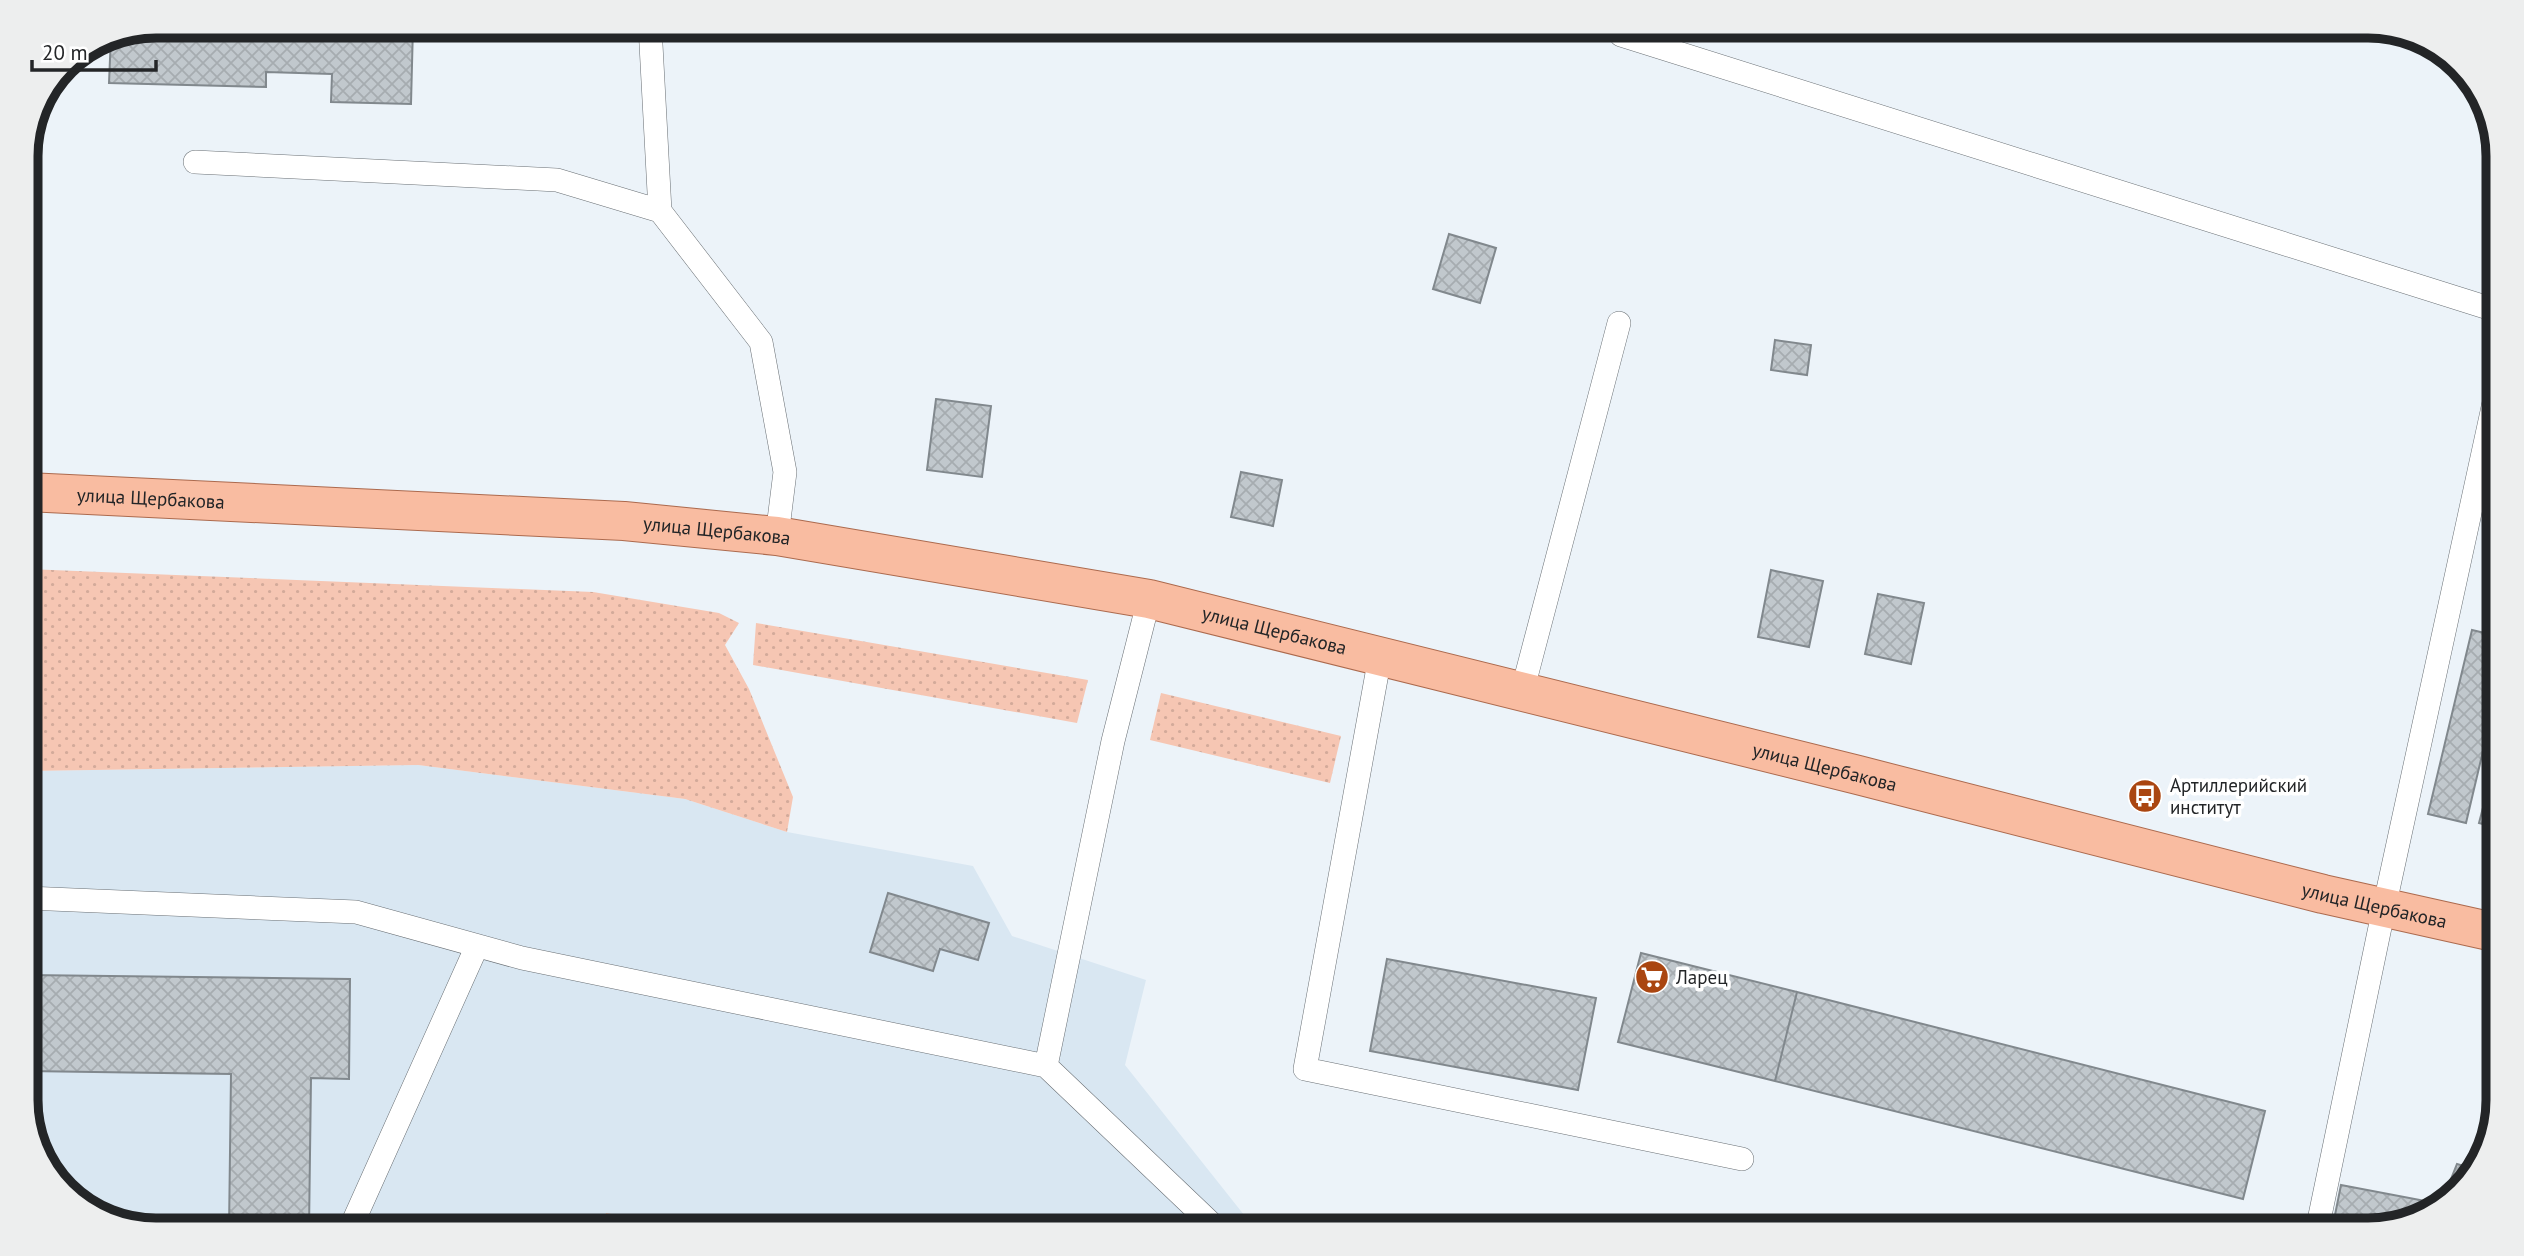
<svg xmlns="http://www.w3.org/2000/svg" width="2524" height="1256" font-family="'PT Sans',sans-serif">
<defs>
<pattern id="green-dots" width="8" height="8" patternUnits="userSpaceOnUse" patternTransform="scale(1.75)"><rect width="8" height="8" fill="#f6c6b3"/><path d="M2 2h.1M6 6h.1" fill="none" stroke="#d3aa9a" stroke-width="1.8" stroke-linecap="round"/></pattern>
<pattern id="building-cross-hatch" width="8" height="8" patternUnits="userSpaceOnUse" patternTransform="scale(1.75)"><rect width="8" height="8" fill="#c1c8cd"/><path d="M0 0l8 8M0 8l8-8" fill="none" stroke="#a6acb0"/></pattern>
</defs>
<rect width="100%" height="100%" fill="#ecf3f9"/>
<path fill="#d9e7f2" d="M418,765L685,799L787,832L973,866L1012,936L1146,980L1125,1065L1256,1230H156L99,1216L48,1172L27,1109V771Z"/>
<path fill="url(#green-dots)" d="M27,569L593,592L719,613L739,623L725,645L749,689L793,797L787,832L685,799L418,765L27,771Z
M756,623L1088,680L1077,723L753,665Z
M1161,693L1341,736L1330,783L1150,740Z"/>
<path fill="#f6c6b3" d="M606,1213L698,1230H603Z"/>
<path fill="url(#building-cross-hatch)" stroke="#81888d" stroke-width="2" d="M156,26H413L411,104L331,102L332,74L266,72V87L109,83L111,35Z
M1449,234L1496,248L1480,303L1433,289Z
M1775,340L1811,345L1807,375L1771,370Z
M936,399L991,406L982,477L927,470Z
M1241,472L1282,480L1273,526L1231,517Z
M1771,570L1823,581L1809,647L1758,637Z
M1878,594L1924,603L1911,664L1865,654Z
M2472,630L2498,636V737L2487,734L2466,823L2428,814Z
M2497,754H2498V828L2479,823Z
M888,893L989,923L978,960L940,949L933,971L870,952Z
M1641,953L1797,992L1775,1081L1618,1042Z
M1387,959L1596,998L1578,1090L1370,1051Z
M27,975L350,979L349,1079L311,1078L309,1230H229L231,1074L27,1071Z
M1797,992L2265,1111L2243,1199L1775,1081Z
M2457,1164L2474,1169L2440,1207L2441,1204Z
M2341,1185L2441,1204L2440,1207L2368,1230L2333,1225Z"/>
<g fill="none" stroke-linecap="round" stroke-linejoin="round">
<g stroke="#6a7075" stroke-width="24">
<path id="lane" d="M650,26L660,211
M1621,35L2498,311
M195,162L557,180L660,211L761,342L785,472L777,536
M1380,657L1305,1069L1742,1159
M1522,692L1619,323
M27,898L356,912L522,958L1046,1066L1113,741L1149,599
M1046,1066L1218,1230
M354,1220L477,946
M2317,1230L2384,908L2498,384"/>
</g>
<g stroke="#ac6a4e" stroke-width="40">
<g id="primary">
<path id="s1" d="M27,492L624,521L777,536L1149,599L1858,775L2323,894L2498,933"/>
</g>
</g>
<use href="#lane" stroke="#fff" stroke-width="23"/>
<use href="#primary" stroke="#f9bca1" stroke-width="38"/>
</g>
<defs>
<g id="bus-disc" transform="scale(1.75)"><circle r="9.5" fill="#aa4611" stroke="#fff"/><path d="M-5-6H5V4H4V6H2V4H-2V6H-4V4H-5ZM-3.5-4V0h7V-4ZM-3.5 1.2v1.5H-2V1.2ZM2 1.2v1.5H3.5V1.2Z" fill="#fff"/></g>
<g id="supermarket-disc" transform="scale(1.75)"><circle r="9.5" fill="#aa4611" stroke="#fff"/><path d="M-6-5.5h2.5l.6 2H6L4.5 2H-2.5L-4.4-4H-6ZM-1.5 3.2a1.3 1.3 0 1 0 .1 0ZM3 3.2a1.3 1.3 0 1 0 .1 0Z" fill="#fff"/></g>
</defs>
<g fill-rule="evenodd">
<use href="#bus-disc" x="2145" y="796"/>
<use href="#supermarket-disc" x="1652" y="977"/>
</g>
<g text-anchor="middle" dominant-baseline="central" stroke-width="7" stroke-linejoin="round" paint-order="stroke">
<g font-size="19" fill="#232527" stroke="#fff">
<text stroke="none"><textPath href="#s1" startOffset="124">улица Щербакова</textPath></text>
<text stroke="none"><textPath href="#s1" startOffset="691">улица Щербакова</textPath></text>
<text stroke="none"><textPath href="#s1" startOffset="1258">улица Щербакова</textPath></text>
<text stroke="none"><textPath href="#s1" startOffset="1825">улица Щербакова</textPath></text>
<text stroke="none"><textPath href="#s1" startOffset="2392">улица Щербакова</textPath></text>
</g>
<g font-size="19" fill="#232527" stroke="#fff" text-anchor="start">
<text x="2170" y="785">Артиллерийский<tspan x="2170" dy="22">институт</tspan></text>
<text x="1676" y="977">Ларец</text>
</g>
</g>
<path d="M0 0H2524V1256H0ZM156 38H2368A118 118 0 0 1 2486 156V1100A118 118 0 0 1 2368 1218H156A118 118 0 0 1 38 1100V156A118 118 0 0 1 156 38Z" fill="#edeeee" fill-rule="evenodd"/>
<path fill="none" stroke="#232527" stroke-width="9" d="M156 38H2368A118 118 0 0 1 2486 156V1100A118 118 0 0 1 2368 1218H156A118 118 0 0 1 38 1100V156A118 118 0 0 1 156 38Z"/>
<path d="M32 60v10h124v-10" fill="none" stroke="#232527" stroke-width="3.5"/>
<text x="42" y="60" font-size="21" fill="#232527" stroke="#ffffff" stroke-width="5" paint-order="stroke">20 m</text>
</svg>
